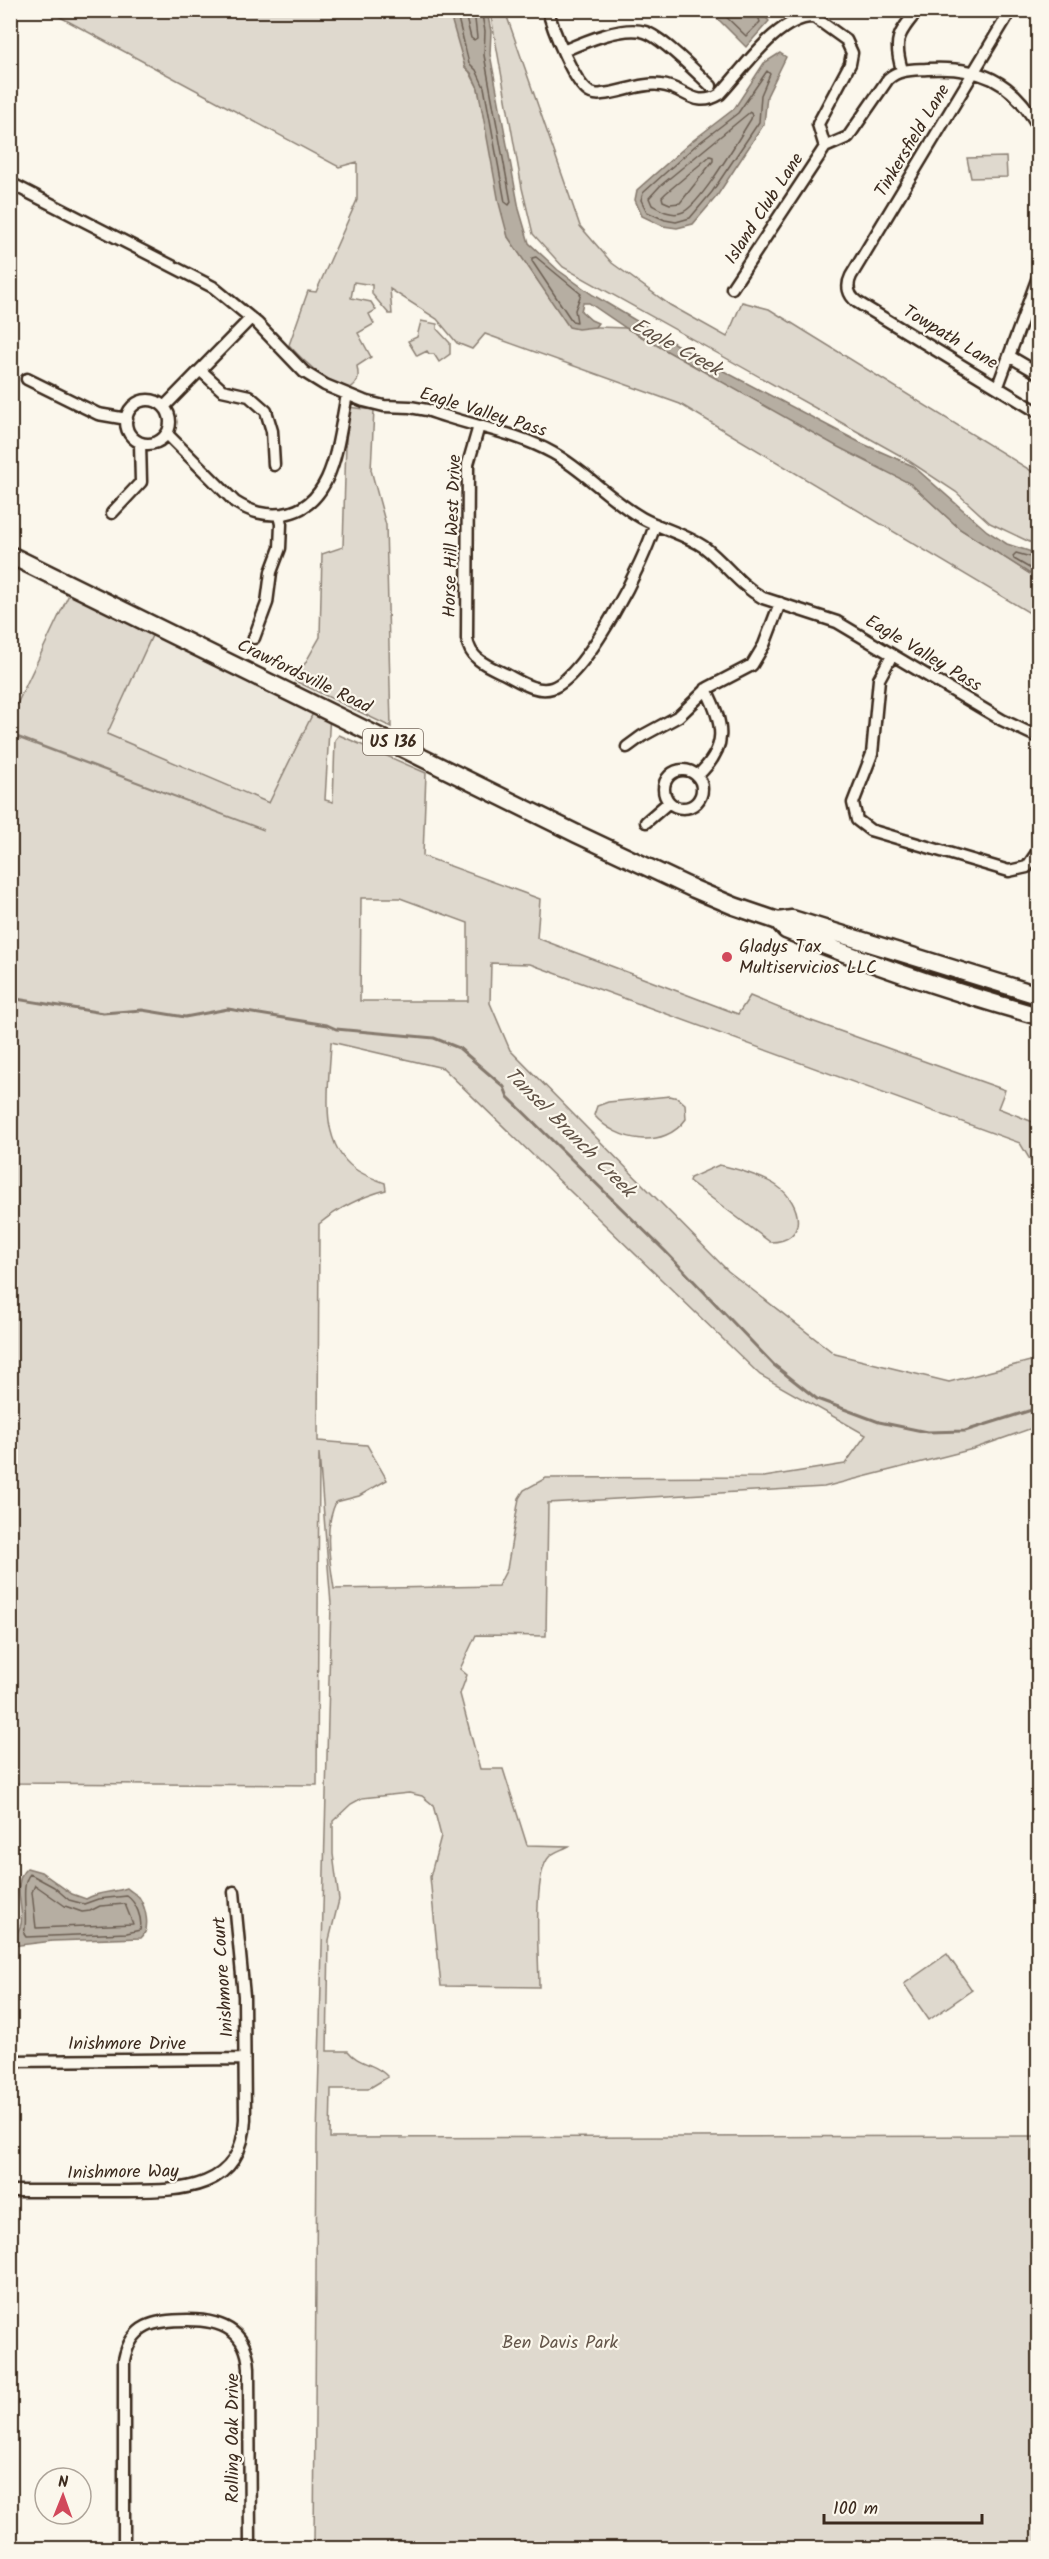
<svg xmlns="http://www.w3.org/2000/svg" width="1049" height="2559" font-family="Kalam,sans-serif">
<rect width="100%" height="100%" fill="#fbf7ec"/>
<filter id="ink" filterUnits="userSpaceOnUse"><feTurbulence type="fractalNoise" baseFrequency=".0167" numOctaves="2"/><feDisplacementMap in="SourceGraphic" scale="12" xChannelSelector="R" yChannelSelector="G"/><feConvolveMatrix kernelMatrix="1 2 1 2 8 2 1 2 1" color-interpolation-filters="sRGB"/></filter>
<g filter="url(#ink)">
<path fill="#ede8dd" d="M155,629L316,707L269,803L107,734Z"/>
<path fill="#dfd9ce" stroke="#8d8276" stroke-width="1.5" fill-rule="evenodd" d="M49,11H451L465,67L469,71L478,88L508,237L569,326L626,328L911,484L960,529L1038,579V618L680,404L485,334L472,349L457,343L437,319L390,289L392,314H389L372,294V285L354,282L351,298L371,302L376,310L369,314L374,324L358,333L371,357L357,366C359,376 359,383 350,388C326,383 305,363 289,345L308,291L316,292L357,200V162L339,167Z
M490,11H505L580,226L612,263L670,305L727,337L742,302L769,309L1038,475V546L990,523L956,492L903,457L563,267L533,234L522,188Z
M1006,157L1007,177L971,178L967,158Z
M421,321L437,324V329L450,343V354L439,362L434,354H429L427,351L417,356L408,341L417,337Z
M347,407L374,410L371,470L386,525L391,727L295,681L320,637L322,554L343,547Z
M72,588L155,629L107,734L269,803L316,707L330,713L325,800L333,802L335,740L339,735L426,773L423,856L540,899L537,938L738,1014L750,996L806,1019L1005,1090L998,1108L1038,1124V1173L1020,1143L530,964L491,963L490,1003L510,1050L728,1271L835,1354L949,1382L1038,1359V1426L973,1449L824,1487L548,1503L546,1636L476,1635L460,1669L467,1675L460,1694L480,1769H503L527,1845L569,1846C564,1849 553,1852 549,1857C532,1875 539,1961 539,1987L441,1986L430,1877L441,1836L433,1805L422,1796L409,1793L362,1798L351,1804L333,1821V1854L339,1900L329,1940L327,2051H348C359,2065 376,2063 388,2077L368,2089H331L330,2138L1038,2136V2548H314L317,2138L331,1604L319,1453L317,1785L11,1783L10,735L264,830L11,734V702L17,704ZM361,898H400L468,923V1001H360ZM331,1042L443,1068L760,1375L866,1435L845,1464L764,1477L546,1478L524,1490L519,1498L507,1569L498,1586L334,1589C330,1560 323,1530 336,1502L359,1496L387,1480L367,1445L318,1441L319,1224C340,1207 360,1197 386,1190L385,1183C375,1179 363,1175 355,1169C316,1141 330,1082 331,1042Z
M670,1096L678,1098L685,1104L686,1119C664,1150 617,1142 594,1115L597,1106L608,1102Z
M719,1165C732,1167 766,1178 777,1186C802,1203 809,1242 770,1242L689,1181L690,1178Z
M947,1954L972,1990L929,2020L904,1984Z"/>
<path fill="#b6aea2" stroke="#85796d" stroke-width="1.5" d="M449,11H487L491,31L490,54L519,209L529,243L558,270L593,295L697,357L861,443L913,466L987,531L1007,544L1038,554V579L960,529L911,484L838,447L626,328L589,303H583L581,311L591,320L598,323L595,327L578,329L569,327L508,237L499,203L478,88L471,73L465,67Z
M710,11H760L769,21L746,47Z
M780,53L786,57L767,96L764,124L717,196L693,224L677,228L663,226L642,216L635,200L637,190L691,142L734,109L764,63Z
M27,1868L41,1872L72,1894L86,1899C99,1891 113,1893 127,1888C130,1891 136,1894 139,1897C146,1908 151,1929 141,1938L53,1941L12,1946C13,1937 19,1932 21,1924C24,1906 11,1882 27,1868Z"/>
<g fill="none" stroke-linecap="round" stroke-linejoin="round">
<path stroke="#6c5f53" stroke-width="1.5" d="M456,10L469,63L476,70L484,87L505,202L509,205L511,202L484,55L485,31L481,10
M464,10L471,38L474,40L477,38L474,10
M719,10L746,36L760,22L756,10
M767,71L770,74L761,95L759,122L712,192L690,218L676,222L665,220L647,212L641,200L643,193L695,146L738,113Z
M750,112L752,115L751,119C739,138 701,204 683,212C672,217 661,210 652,205L649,198L660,186Z
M710,156L713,157V161L680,203L670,204L663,201L662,197L666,193Z
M536,257L581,294L575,310L577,322L572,321L532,261V258Z
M1038,559L1016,553L1013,556L1014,559L1038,573
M30,1874L54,1887L69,1900L84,1904L98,1899L127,1896C136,1902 143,1919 140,1930L127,1933L26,1937L24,1934C29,1918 19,1885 30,1874Z
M35,1885L65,1906L82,1912L90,1911L100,1906L125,1904L133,1924L36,1928L32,1892Z"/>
<path stroke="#85796d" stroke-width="3" d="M10,998L103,1013L142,1010L185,1017L228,1009L327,1025L336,1029L434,1038L459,1048L504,1087L508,1097L665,1251L774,1365L817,1399L879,1422L927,1432L965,1431L1038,1408"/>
<g stroke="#3b2a1e" stroke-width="15">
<path id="street" d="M548,10C552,28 574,83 589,92C592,94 598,95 602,94C621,93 642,82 661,85C685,87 694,110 720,94C743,70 778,16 814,17L846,40L852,53L850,64L818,124L825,147
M1011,10L851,276C846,286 848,295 857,302L1038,412
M563,51C584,42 623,25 645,32C662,37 697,73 711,86
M902,70C893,40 898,34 918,10
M825,147L848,137L888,79C899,69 912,70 927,69C979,66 1012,80 1038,126
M10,183L213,287L257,323L304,372L325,385L364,401L384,406L410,407L427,410C469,426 514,431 553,453C585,471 610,500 642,518C662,529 685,534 704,547C725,563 739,585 763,598L837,622L1002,720L1038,737
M732,288L825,147
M1009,356L1038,373
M200,370L222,390L249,396L266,411L272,431L274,465
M27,379L98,414L127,419
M998,386L1038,277
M126 422a22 22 0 1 1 44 0a22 22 0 1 1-44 0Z
M164,407L251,318
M479,426L468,464L467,639C470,660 488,666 505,674C519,681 536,693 552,688C586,677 646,559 655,524
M167,434L235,502C251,512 264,516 283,514C336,507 338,436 347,395
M112,513L141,482L140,443
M254,638L267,603L271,572L280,548L281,524L279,515
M892,655L879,679L872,754L853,803L857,820L870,830L1009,871L1027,867L1038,851
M627,747L642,736L679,716L708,688L752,665L764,645L780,603
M664 789a19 19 0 1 1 38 0a19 19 0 1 1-38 0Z
M697,776C729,747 724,725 706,689
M646,822L669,802
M10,2061L244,2059
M10,2191C44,2191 78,2191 111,2191C168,2190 242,2198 245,2119L244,1996L234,1892
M124,2548V2360C131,2324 155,2320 188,2320C221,2320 247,2330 249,2368L250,2548"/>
</g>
<g stroke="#3b2a1e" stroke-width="21">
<path id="primary" d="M10,555L577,834L694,889L734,906L778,921L792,919L1038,995
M778,921L786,930C868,964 953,992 1038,1016"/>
</g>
<use href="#street" stroke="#fbf7ec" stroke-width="10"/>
<use href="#primary" stroke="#fbf7ec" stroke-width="16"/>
</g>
</g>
<circle fill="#d1495b" stroke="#fbf7ec" stroke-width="2" cx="727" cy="957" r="6"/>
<g text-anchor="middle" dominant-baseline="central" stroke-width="4.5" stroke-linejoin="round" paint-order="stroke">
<rect fill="#fbf7ec" stroke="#75685c" stroke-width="1.5" x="363" y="729" width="60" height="26" rx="4.5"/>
<g font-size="16" font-weight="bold" fill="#3b2a1e">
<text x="393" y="742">US 136</text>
</g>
<g font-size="18" fill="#3b2a1e" stroke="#fbf7ec">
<text transform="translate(913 141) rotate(-59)">Tinkersfield Lane</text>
<text transform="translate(765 209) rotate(-57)">Island Club Lane</text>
<text transform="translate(950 338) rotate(31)">Towpath Lane</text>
<text transform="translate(483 413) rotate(17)">Eagle Valley Pass</text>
<text transform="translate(453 536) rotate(-88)">Horse Hill West Drive</text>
<text transform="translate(923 654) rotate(31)">Eagle Valley Pass</text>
<text transform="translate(304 677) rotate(26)">Crawfordsville Road</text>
<text transform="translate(224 1977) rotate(-94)">Inishmore Court</text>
<text x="127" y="2044">Inishmore Drive</text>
<text transform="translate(123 2173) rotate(-1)">Inishmore Way</text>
<text transform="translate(233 2438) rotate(-90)">Rolling Oak Drive</text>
</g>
<g font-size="18" fill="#3b2a1e" stroke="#fbf7ec" text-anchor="start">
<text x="739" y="947">Gladys Tax<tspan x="739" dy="21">Multiservicios LLC</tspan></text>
</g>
<g font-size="18" fill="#64564a" stroke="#fbf7ec">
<text x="560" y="2343">Ben Davis Park</text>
</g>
<g font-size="20" font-style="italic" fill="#605246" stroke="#fbf7ec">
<text transform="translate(676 348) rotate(29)">Eagle Creek</text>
<text transform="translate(569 1133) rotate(45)">Tansel Branch Creek</text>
</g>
</g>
<rect width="1049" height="2559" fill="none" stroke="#fbf7ec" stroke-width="36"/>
<rect x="18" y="18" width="1013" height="2523" fill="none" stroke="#3b2a1e" stroke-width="2" filter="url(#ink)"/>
<g transform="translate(63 2496) rotate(1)"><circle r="28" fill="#fbf7ec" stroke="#aea59a" stroke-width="1.5"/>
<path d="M0-4.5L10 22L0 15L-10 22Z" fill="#d1495b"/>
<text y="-9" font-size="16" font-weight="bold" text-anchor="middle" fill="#3b2a1e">N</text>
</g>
<path d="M824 2514v9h158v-9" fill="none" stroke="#3b2a1e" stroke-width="3"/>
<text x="833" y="2514" font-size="18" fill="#3b2a1e" stroke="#fbf7ec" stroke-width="4.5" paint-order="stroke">100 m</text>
</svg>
